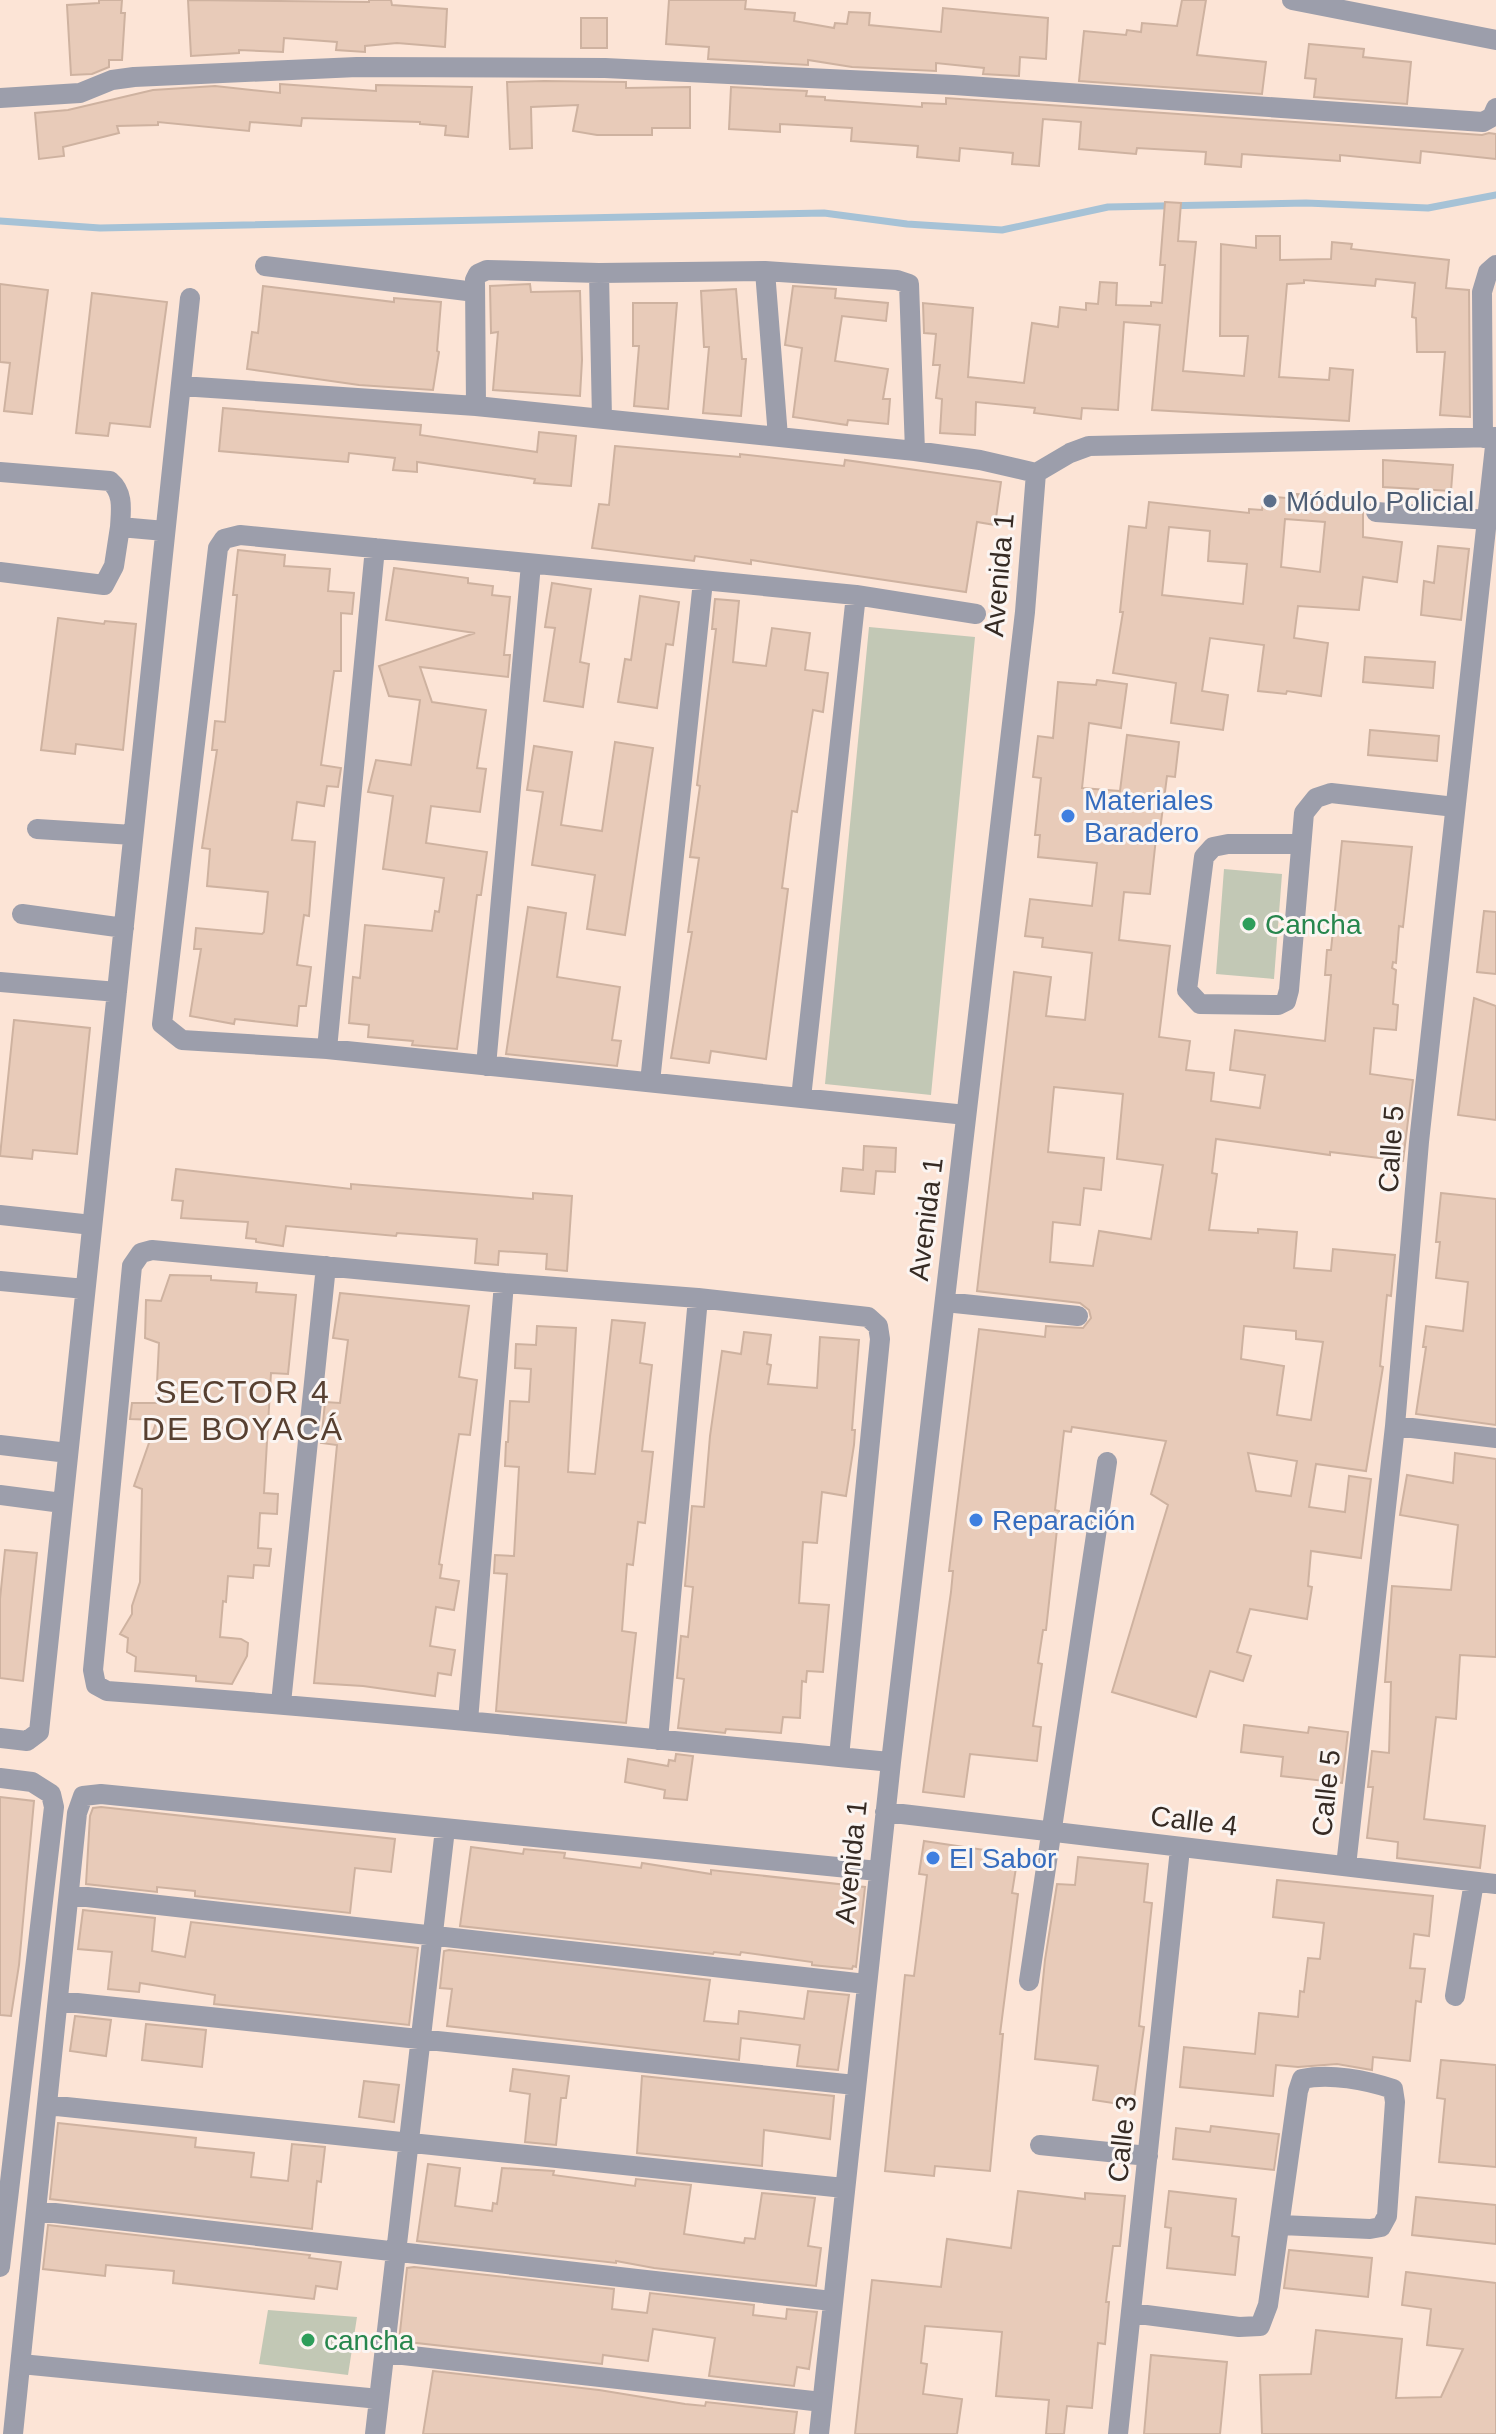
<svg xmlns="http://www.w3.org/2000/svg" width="1496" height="2434" font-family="Helvetica,sans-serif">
<rect width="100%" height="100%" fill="#fce4d6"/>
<path fill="#c2c8b5" d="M869,627L975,637L931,1095L825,1084Z
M1224,869L1282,874L1274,979L1216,974Z
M268,2310L357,2317L348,2375L259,2364Z"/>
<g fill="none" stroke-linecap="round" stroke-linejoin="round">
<path stroke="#a6c2d6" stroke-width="7" d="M0,221L100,228L824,213L907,224L1002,230L1108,207L1306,203L1428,208L1496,195"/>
</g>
<path fill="#e8cbb9" stroke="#ceb2a0" stroke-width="2" fill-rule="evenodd" d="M99,0H122L121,13H125L122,60H109V67L92,74L71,75L67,5L99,3Z
M188,0L369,2V0H391L392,5L447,9L445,47L397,43L365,46V52L336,50L337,42L284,38L283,52L239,50V53L191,56Z
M669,0H746L745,9L795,13L794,21L834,28L835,23L847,24L849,12L870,13L869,25L941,32L943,8L1048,18L1046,59L1020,57L1019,76L983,74L984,68L936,63V71L852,67L808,60V65L708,59L709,47L666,44Z
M1182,0H1206L1197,55L1266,62L1262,94L1079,81L1084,31L1126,35L1127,30L1141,32L1142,23L1177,26Z
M581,18H607V48H581Z
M1309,44L1364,49L1363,57L1411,62L1407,104L1314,97L1316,79L1305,78Z
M544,81L626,82V88L690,87V128H652V135H597L573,131L578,105L531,107L532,148L510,149L507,82Z
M280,84L376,91V85L472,87L468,137L445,135L446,126L420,124V122L302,118L301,126L250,122L249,131L158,122V125L117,126L119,133L63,147L64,156L39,159L35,113L68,110L153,90L215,86L280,93Z
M731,87L807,91L806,96L825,97V100L922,107V103L946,104V98L1482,135L1489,133L1496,134V159L1421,151L1420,163L1340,155V161L1242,154L1241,167L1205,164L1206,152L1137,148L1136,154L1079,149L1081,122L1043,119L1039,166L1012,164L1013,153L960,148L959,161L917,157L918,146L851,141L852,128L780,124V132L729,129Z
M1165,202L1181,203L1178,241L1196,242L1183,371L1244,376L1248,336H1220L1221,244L1256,248V236H1280V260L1331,259L1332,242L1352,244L1351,249L1449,260L1446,288L1469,290L1470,417L1440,415L1445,352H1417L1416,318L1412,317L1415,283L1376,279L1375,286L1304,280V283L1287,284L1279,377L1329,380L1330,368L1353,370L1349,421L1152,410L1160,325L1124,322L1118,410L1082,408L1081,419L1034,413L1035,408L976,402L975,435L940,433L942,399L936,398L940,365H933L936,334L924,333L923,303L973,308L968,377L1024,383L1032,323L1058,327L1060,307L1086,310V303L1098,304L1100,282L1117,283L1116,305L1151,306V302L1162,303L1165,265H1160Z
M0,284L48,290L32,414L4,411L10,363L0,362Z
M530,284L531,292L580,291L582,360L580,396L493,390L498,332L491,333L490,286Z
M263,286L394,302V298L441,302L437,351L439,352L433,390L359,385L247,369L252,332L258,333Z
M793,286L836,289L835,298L888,303L886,321L842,316L835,361L888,369L883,399H890L888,424L848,420L847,425L793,417L802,348L785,345Z
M736,289L742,359H746L741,416L703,413L709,347H704L701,291Z
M92,293L167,302L150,427L110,423L108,436L76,433Z
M633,303H677L668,409L634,406L639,346H633Z
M223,408L421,425L420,435L537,452L539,432L576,436L571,486L534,483L535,479L417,462V472L393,470L395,458L349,453L348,462L219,451Z
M615,446L740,457V454L844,466L845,460L1001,482L995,525L977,522L966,592L751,560V564L695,556L694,561L592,548L599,504L609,505Z
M1383,460L1453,465L1451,491L1383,487Z
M1297,494L1367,500L1363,510V537L1402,542L1397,582L1363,577L1359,610L1298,606L1294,638L1328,643L1321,696L1287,691L1286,694L1258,691L1264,645L1210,638L1202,691L1228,695L1223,730L1171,723L1176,683L1113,673L1123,612H1120L1129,526L1146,528L1149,502L1249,513V509L1262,510L1264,496L1297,499ZM1285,519L1325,522L1320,572L1281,567ZM1169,527L1210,531L1208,561L1247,564L1243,604L1162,595Z
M1438,546L1469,549L1461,620L1421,615L1424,581L1434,583Z
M238,550L285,555L284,566L330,569L328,591L354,593L352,614L341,613V671H334L321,765L341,768L338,787L327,786L324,806L297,802L292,840L315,842L309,916L304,915L297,965L311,967L306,1006H299L297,1026L235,1019L234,1024L190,1016L201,949H194L196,928L262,934L264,932L268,892L207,886L210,849L202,848L217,750H212L215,721L225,722L237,595H233Z
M394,568L468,578V583L493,586L492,595L510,597L504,655H510L508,677L420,667L432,702L486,710L477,768L486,769L480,812L431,806L426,843L487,852L481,895H477L457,1049L412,1045L413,1041L368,1037L369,1025L349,1023L353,977L360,978L365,925L432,931L435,911L439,912L444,878L383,869L393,796L368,792L376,760L411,765L420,700L389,696L379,666L475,633L386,620Z
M552,583L591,589L580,662L589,664L583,707L544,701L555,628L545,627Z
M640,596L679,602L673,645L666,644L657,708L618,702L625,659L631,660Z
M715,599L739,601L733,662L766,666L772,628L810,633L805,670L828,673L823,712L813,710L797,812L792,811L782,888L788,889L766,1059L711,1051L709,1063L671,1058L692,932H688L699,858L690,857L700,786L697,785L716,629H712Z
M58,618L104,624L105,621L136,624L123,750L76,744L75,754L41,750Z
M1365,657L1435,662L1433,688L1363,682Z
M1097,680L1127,684L1121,728L1089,723L1082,788L1120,791L1127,735L1179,742L1175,777L1167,776L1159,838H1156L1150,894L1124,892L1119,940L1170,946L1159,1037L1190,1041L1186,1070L1214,1073L1211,1101L1260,1108L1265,1075L1230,1070L1235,1030L1325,1041L1331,975H1325L1327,950H1331L1342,841L1412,847L1403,927L1399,926L1396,963L1393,962L1392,968L1396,970L1393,1004L1398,1005L1396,1030L1374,1028L1370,1074L1413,1080L1403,1161L1330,1152V1155L1216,1139L1212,1173L1217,1174L1209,1230L1258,1233V1229L1297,1232L1294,1268L1331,1271L1333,1249L1395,1255L1391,1296L1387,1295L1380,1366L1383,1367L1366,1471L1316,1464L1309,1507L1345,1512L1349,1476L1371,1479L1361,1558L1311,1551L1308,1586L1312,1587L1307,1619L1250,1609L1237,1652L1251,1656L1243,1681L1210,1671L1196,1717L1112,1692L1168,1505L1151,1494L1166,1441L1072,1427L1071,1432L1064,1431L1055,1510L1059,1511L1046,1630H1043L1038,1663L1042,1664L1033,1726L1041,1727L1037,1761L970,1754L964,1797L923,1792L951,1592L953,1571H949L979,1329L1045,1337L1046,1326L1083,1328L1091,1318L1089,1310L1080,1303L977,1291L1014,972L1051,977L1046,1016L1085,1020L1092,953L1042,947L1043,938L1025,936L1030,899L1092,906L1097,863L1038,857L1040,835H1035L1041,778L1033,777L1038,736L1053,738L1058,682L1096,685ZM1054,1087L1123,1094L1117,1159L1163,1165L1151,1239L1099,1231L1093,1266L1050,1262L1053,1222L1080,1225L1084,1188L1101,1190L1104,1158L1048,1152ZM1244,1326L1296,1331V1339L1323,1342L1311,1420L1277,1415L1284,1366L1241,1359ZM1248,1453L1297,1461L1291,1496L1256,1491Z
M1370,730L1439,736L1437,761L1368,755Z
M615,742L653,748L625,935L587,929L595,875L532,865L543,792L527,790L534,746L572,752L561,825L602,831Z
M528,907L566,913L557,977L620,987L612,1040L621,1041L617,1066L506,1054Z
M1484,911L1496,912V974L1477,972Z
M1474,998L1496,1006V1120L1458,1115Z
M14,1020L90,1028L77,1154L33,1150L32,1159L0,1156Z
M864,1146L896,1148L895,1172L876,1171L874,1194L841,1191L843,1168L863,1170Z
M176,1169L351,1189V1184L533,1199V1193L572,1196L567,1271L546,1269L547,1254L499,1251L498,1265L475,1263L477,1239L397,1233L396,1236L286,1226L283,1246L256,1242V1239L246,1238L248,1222L181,1218L183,1201L172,1200Z
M1441,1193L1496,1199V1425L1416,1414L1426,1347H1423L1426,1326L1463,1331L1468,1282L1436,1278L1440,1242H1436Z
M170,1275L211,1276V1280L257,1283L256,1292L296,1295L288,1374L271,1373L264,1493L278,1494L277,1514L260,1513L258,1548L271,1549L269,1566L254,1565L253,1578L228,1576L226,1602L223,1601L220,1637L241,1639L248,1643L247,1656L232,1684L196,1681V1676L135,1671L136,1657L127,1652L128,1638L120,1634L132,1614V1606L140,1582L142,1489L134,1486L157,1420L130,1419L132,1403H156L159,1343L145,1338L146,1300L161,1301Z
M340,1293L469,1306L459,1377L477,1380L470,1435L459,1434L439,1564L442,1565L440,1578L459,1581L454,1610L436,1607L430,1646L455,1650L451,1675L438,1673L435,1696L363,1686L314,1683L337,1445L321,1443L325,1402L340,1403L348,1340L333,1338Z
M612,1320L645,1323L640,1363L652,1365L642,1451L653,1452L645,1523L638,1522L633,1565L627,1564L622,1631L636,1633L626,1723L496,1711L507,1574L494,1573L495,1555L514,1556L519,1467L505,1466L506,1442H508L510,1401L529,1402L531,1369L515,1368L516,1344L536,1345L537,1326L576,1328L568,1472L595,1474Z
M744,1332L771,1335L767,1364L771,1365L768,1384L817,1388L820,1337L859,1340L852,1430H855L854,1445L846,1496L822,1492L817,1543L803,1542L799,1603L829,1605L823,1672L807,1671L806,1682L802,1681L800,1718L783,1717L781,1733L726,1729L725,1733L678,1728L684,1679L677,1678L681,1636L688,1637L693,1587L685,1586L692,1506L704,1507L710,1436L722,1351L741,1354Z
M1455,1453L1496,1459V1657L1460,1655L1456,1719L1436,1717L1424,1819L1485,1826L1480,1868L1397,1858L1398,1842L1367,1838L1373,1787H1368L1372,1751L1389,1753L1391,1682H1385L1392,1586L1451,1590L1458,1525L1400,1515L1407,1475L1453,1483Z
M5,1550L37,1553L23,1681L0,1678V1599Z
M1244,1725L1308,1733L1309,1727L1348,1732L1342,1783L1281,1776L1283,1757L1241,1752Z
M676,1754L693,1756L687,1800L664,1798L665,1790L625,1782L628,1759L668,1766L669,1760L675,1761Z
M0,1797L34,1801L19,1965L11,2016L0,2015Z
M101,1807L395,1839L391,1872L355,1868L350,1913L195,1896V1891L157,1887V1892L86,1884L90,1816L93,1808Z
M924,1841L1018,1855L1012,1893L1018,1894L1000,2034H1003L990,2171L935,2166L934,2176L885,2171L905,1975L914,1976L927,1875L919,1874Z
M471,1847L523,1854L524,1849L565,1853L564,1858L641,1868L642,1863L711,1874V1870L865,1887L856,1967L853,1966L852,1969L812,1965V1962L741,1952L740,1955L714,1952L713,1954L460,1926Z
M1078,1857L1148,1864L1144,1902L1152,1903L1139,2026L1144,2027L1133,2106L1093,2100L1098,2066L1035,2059L1045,1960L1057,1884L1075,1885Z
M1277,1880L1433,1896L1429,1936L1414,1934L1410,1968L1425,1969L1421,2002L1416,2001L1410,2061L1373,2057L1372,2070L1337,2064L1298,2067L1276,2065L1273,2096L1180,2087L1184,2047L1255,2054L1259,2013L1298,2017L1300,1991L1304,1992L1308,1958L1320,1959L1324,1923L1273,1917Z
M83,1910L155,1918L152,1951L185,1957L191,1922L418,1948L409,2025L214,2004L215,1995L140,1983L139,1992L108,1989L112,1952L78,1949Z
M449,1950L710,1980L704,2021L738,2024L739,2011L804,2019L808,1991L849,1995L838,2070L797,2066L800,2045L741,2038L739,2060L447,2026L452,1989L440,1988L444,1951Z
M75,2016L111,2020L106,2056L70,2051Z
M146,2024L206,2030L202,2067L142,2060Z
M1441,2060L1496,2065V2167L1439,2162L1445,2099L1437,2098Z
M513,2069L569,2076L566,2098H561L556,2145L525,2142L530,2094L510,2091Z
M642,2076L834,2096L830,2139L764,2130L762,2166L637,2153Z
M364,2081L399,2085L394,2122L359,2117Z
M58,2123L196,2138L195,2147L254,2153L251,2177L288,2181L292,2144L325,2147L321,2182L317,2181L312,2229L50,2199Z
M1211,2126L1279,2134L1274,2170L1173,2159L1176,2128L1210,2132Z
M428,2164L460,2168L455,2206L492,2211L493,2203L497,2204L502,2168L554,2171L553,2175L635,2186L636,2179L691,2185L684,2234L744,2243L745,2238L755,2239L762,2193L815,2198L808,2246L821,2248L816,2286L654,2268L616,2261V2263L417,2241Z
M1018,2191L1085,2199V2193L1125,2196L1120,2246H1113L1106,2302H1109L1105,2344L1098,2343L1092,2408L1067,2406L1064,2434H1046L1049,2400L996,2396L1002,2332L925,2326L921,2363L927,2364L923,2394L962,2399L957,2434H855L872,2280L941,2287L947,2239L1011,2248Z
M1169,2191L1236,2199L1232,2236L1239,2237L1235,2275L1167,2268L1171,2228L1165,2227Z
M1416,2197L1496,2205V2244L1412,2235Z
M48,2225L310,2255L309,2258L341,2262L337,2289L316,2286L314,2299L173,2283L174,2271L106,2265L105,2276L43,2269Z
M1289,2250L1372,2258L1368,2297L1284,2288Z
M414,2267L614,2289L612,2309L647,2313L650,2293L754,2305L753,2315L786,2319L787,2309L817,2312L809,2369L797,2367L794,2386L709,2376L715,2338L653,2329L648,2361L603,2355L602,2364L399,2341L407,2268Z
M1406,2272L1496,2283V2434H1262L1260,2375L1311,2374L1316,2330L1402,2339L1396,2398L1441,2397L1463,2349L1427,2345L1431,2309L1402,2305Z
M1151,2355L1227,2362L1220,2434H1144Z
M433,2371L599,2390L685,2404L705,2406L706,2402L797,2412L794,2434H423Z"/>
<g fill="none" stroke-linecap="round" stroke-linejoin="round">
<path stroke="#9c9eab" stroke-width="20" d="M1292,0L1496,40
M0,98L80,93L112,80L134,77L357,67L605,68L954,85L1483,122L1492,117L1496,108
M265,266L475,292
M765,271L778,437
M599,273L602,419
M181,386L476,406L915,451L980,460L1036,473
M476,406L475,280L478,274L487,270L599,273L765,271L897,280L909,284L915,451
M1483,438L1482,292L1488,272L1496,265
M0,472L110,481C124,493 121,510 120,527L165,531
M1376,512L1488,520
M0,572L104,585L114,566L120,527
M37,829L133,835
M1301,844H1228L1213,847L1204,857L1187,990L1200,1004L1278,1005L1286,1001L1289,990L1304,813L1316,798L1331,793L1455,807
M22,914L124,928
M0,982L117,992
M327,1049L375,548
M486,1066L531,564
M650,1082L703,581
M801,1098L856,595
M966,1115L327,1049L182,1040L162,1024L218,548L224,539L240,535L856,595L976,614
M0,1215L92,1225
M0,1281L85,1289
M945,1302L1078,1316
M1395,1426L1496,1438
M0,1445L68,1453
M0,1495L62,1503
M281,1703L326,1266
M468,1721L504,1283
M0,1738L27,1741L39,1732L190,298
M658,1740L698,1298
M839,1757L880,1339L878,1326L868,1317L698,1298L504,1283L152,1250L141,1253L132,1266L93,1670L96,1685L107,1691C369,1710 630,1737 891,1762
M0,1778L32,1782L51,1794L54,1807L0,2267
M885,1812L1496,1884
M69,1895L866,1984
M1029,1981L1107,1462
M1455,1996L1474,1882
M58,2001L855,2085
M47,2105L844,2188
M1040,2145L1148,2156
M37,2211L832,2301
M1131,2313L1239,2327L1260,2326L1268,2305L1298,2091L1302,2079C1330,2073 1366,2080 1393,2089L1395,2102L1387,2216L1381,2227L1370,2229L1281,2225
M385,2353L822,2402
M21,2364L379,2399
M13,2434L77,1813L83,1796L101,1794L878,1871
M375,2434L445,1829
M819,2434L891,1762L1025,612L1036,473L1070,453L1089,446L1496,437L1419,1142L1395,1426L1346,1866
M1118,2434L1180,1849"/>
</g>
<circle fill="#5c6f8a" stroke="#fbf5f2" stroke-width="3" cx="1270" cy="501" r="8"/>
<g fill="#3f7fe0" stroke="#fbf5f2" stroke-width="3">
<circle cx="1068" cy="816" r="8"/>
<circle cx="976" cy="1520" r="8"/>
<circle cx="933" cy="1858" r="8"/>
</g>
<g fill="#2e9e5b" stroke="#fbf5f2" stroke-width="3">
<circle cx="1249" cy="924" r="8"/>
<circle cx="308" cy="2340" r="8"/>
</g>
<g text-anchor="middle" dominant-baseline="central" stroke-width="6" stroke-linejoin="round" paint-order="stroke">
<g font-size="28" fill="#4e5e75" stroke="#fbf5f2" text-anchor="start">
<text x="1286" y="501">Módulo Policial</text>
</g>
<g font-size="28" fill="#362b24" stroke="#fbf5f2">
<text transform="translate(999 575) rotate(-85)">Avenida 1</text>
<text transform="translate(1391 1149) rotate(-86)">Calle 5</text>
<text transform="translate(926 1219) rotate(-83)">Avenida 1</text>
<text transform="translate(1326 1793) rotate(-84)">Calle 5</text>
<text transform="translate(1194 1821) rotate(7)">Calle 4</text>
<text transform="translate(851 1862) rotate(-84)">Avenida 1</text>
<text transform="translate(1122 2139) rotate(-84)">Calle 3</text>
</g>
<g font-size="28" fill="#366cbe" stroke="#fbf5f2" text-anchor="start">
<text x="1084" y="800">Materiales<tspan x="1084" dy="32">Baradero</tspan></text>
<text x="992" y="1520">Reparación</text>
<text x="949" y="1858">El Sabor</text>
</g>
<g font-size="28" fill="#27864d" stroke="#fbf5f2" text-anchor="start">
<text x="1265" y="924">Cancha</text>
<text x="324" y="2340">cancha</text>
</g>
<g font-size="32" letter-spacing="2" fill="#574031" stroke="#fbf5f2">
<text x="243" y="1392">SECTOR 4<tspan x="243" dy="37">DE BOYACÁ</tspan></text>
</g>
</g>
</svg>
